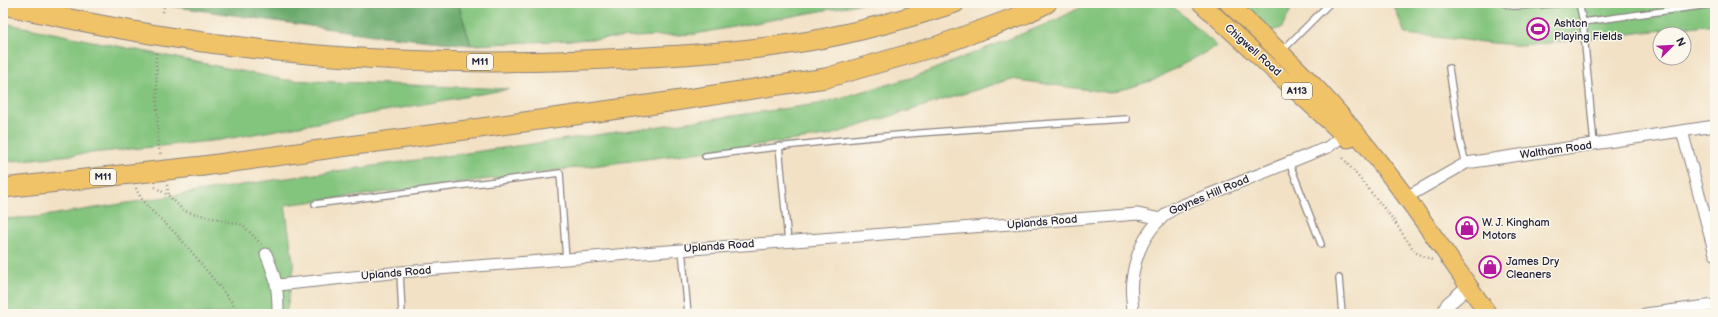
<svg xmlns="http://www.w3.org/2000/svg" width="1718" height="317" font-family="'Balsamiq Sans',sans-serif">
<rect width="100%" height="100%" fill="#fbf7ec"/>
<filter id="ink" filterUnits="userSpaceOnUse"><feTurbulence type="fractalNoise" baseFrequency=".025" numOctaves="2"/><feDisplacementMap in="SourceGraphic" scale="8" xChannelSelector="R" yChannelSelector="G"/><feConvolveMatrix kernelMatrix="1 2 1 2 8 2 1 2 1" color-interpolation-filters="sRGB"/></filter>
<filter id="wash" filterUnits="userSpaceOnUse"><feTurbulence type="fractalNoise" baseFrequency=".012" numOctaves="4" result="noise"/><feDisplacementMap in="SourceGraphic" scale="16" xChannelSelector="R" yChannelSelector="G"/><feGaussianBlur stdDeviation="0.9" result="paint"/><feColorMatrix in="noise" values="0 0 0 0 0 0 0 0 0 0 0 0 0 0 0 0 0 1.4 0 .05"/><feComposite in="paint" operator="in"/></filter>
<g filter="url(#wash)">
<rect width="100%" height="100%" fill="#f2e1c5"/>
<path fill="#84c57e" stroke="#53745c" d="M458,3H864L695,34L471,45Z
M1089,3H1169L1217,46L1154,80L1111,93L1011,79L827,136L285,205L294,268L286,314H3V219L38,217L280,179L818,104L914,77L1054,21Z
M1240,3H1294L1282,28L1270,31Z
M1393,3H1715V24L1523,46L1405,34Z
M3,23L286,80L509,89L220,140L3,162Z"/>
<path fill="#6baa6d" stroke="#466654" d="M149,3H458L471,45L373,35Z"/>
</g>
<g filter="url(#ink)">
<g fill="none" stroke-linecap="round" stroke-linejoin="round">
<g stroke="#8a8280" stroke-width="8">
<path id="service" d="M1503,3L1513,6L1570,3
M1579,3L1583,22L1715,4
M1583,22L1594,145
M1282,51L1330,3
M1449,68L1460,142L1466,163
M779,146L788,242
M705,156C845,137 986,127 1127,119
M1289,162L1321,244
M315,204L560,173L566,260
M682,249L688,314
M400,272L402,314
M1339,278L1342,314"/>
</g>
<g stroke="#8a8280" stroke-width="13">
<path id="minor" d="M1682,131L1715,254
M1405,198L1466,163L1715,126
M266,254C275,275 278,287 278,309
M278,285L400,272L1138,214L1161,219
M1133,314C1133,303 1130,291 1132,280C1136,250 1149,224 1175,208L1328,147L1348,132
M1645,314L1715,305"/>
</g>
<g stroke="#8a8280" stroke-width="15">
<path id="tertiary" d="M1443,314L1448,304L1469,286"/>
</g>
<g stroke="#8a8280" stroke-width="19">
<path id="primary" d="M1201,3L1348,139
M1228,3C1260,33 1292,62 1322,94C1384,161 1436,239 1488,314"/>
</g>
<g stroke="#8a8280" stroke-width="21">
<path id="motorway" d="M3,5C69,19 136,33 203,42C343,62 486,66 627,58C690,55 753,51 815,40C863,31 909,18 955,3
M203,166L648,105L826,78L937,46L1025,14L1047,3"/>
</g>
<path stroke="#8a8280" stroke-width="2.5" stroke-dasharray="1 3" stroke-linecap="butt" d="M163,12L165,3
M156,53L158,144L161,156
M1343,158L1392,218L1415,252L1432,260
M167,185L169,196
M155,187L169,196L184,211L243,225L261,244
M136,188C143,207 163,220 177,235C200,261 220,288 241,314"/>
<use href="#service" stroke="#fff" stroke-width="5.5"/>
<use href="#minor" stroke="#fff" stroke-width="11"/>
<use href="#tertiary" stroke="#fff" stroke-width="13"/>
<use href="#primary" stroke="#f1c369" stroke-width="17"/>
<use href="#motorway" stroke="#f1c369" stroke-width="19"/>
<g stroke="#8a8280" stroke-width="21" stroke-linecap="butt">
<path id="motorway-bridge" d="M3,188L203,166"/>
</g>
<use href="#motorway-bridge" stroke="#f1c369" stroke-width="19"/>
</g>
</g>
<defs>
<g id="stadium-ring" transform="scale(1.15)"><circle r="9.5" fill="#fbf7ec" stroke="#b5179e" stroke-width="1.5"/><path d="M0-5a6.5 5 0 1 0 0 10a6.5 5 0 1 0 0-10ZM-3.5-1.8h7v3.6h-7Z" fill="#b5179e"/></g>
<g id="shop-ring" transform="scale(1.15)"><circle r="9.5" fill="#fbf7ec" stroke="#b5179e" stroke-width="1.5"/><path d="M-5-2.5h2.3a2.7 3.5 0 0 1 5.4 0H5L5.5 6h-11ZM-1.5-2.5h3a1.5 2.3 0 0 0-3 0Z" fill="#b5179e"/></g>
</defs>
<g fill-rule="evenodd">
<use href="#stadium-ring" x="1538" y="29"/>
<use href="#shop-ring" x="1467" y="228"/>
<use href="#shop-ring" x="1490" y="267"/>
</g>
<g text-anchor="middle" dominant-baseline="central" stroke-width="3" stroke-linejoin="round" paint-order="stroke">
<g fill="#fbf7ec" stroke="#636270" stroke-width="1">
<rect x="467" y="54" width="26" height="16" rx="3"/>
<rect x="1282" y="83" width="30" height="16" rx="3"/>
<rect x="90" y="169" width="26" height="16" rx="3"/>
</g>
<g font-size="10" font-weight="bold" fill="#22223b">
<text x="480" y="62">M11</text>
<text x="1297" y="91">A113</text>
<text x="103" y="177">M11</text>
</g>
<g font-size="11" fill="#22223b" stroke="#fbf7ec" text-anchor="start">
<text x="1554" y="23">Ashton<tspan x="1554" dy="13">Playing Fields</tspan></text>
<text x="1482" y="222">W. J. Kingham<tspan x="1482" dy="13">Motors</tspan></text>
<text x="1506" y="261">James Dry<tspan x="1506" dy="13">Cleaners</tspan></text>
</g>
<g font-size="11" fill="#22223b" stroke="#fbf7ec">
<text transform="translate(1253 50) rotate(42)">Chigwell Road</text>
<text transform="translate(1556 150) rotate(-8)">Waltham Road</text>
<text transform="translate(1209 195) rotate(-23)">Gaynes Hill Road</text>
<text transform="translate(1042 222) rotate(-5)">Uplands Road</text>
<text transform="translate(719 246) rotate(-4)">Uplands Road</text>
<text transform="translate(396 273) rotate(-5)">Uplands Road</text>
</g>
</g>
<rect width="1718" height="317" fill="none" stroke="#fbf7ec" stroke-width="16"/>
<g transform="translate(1672 46) rotate(66)"><circle r="19" fill="#fbf7ec" stroke="#a4a2a5"/>
<path d="M0-3L7 15L0 10L-7 15Z" fill="#b5179e"/>
<text y="-6" font-size="11" font-weight="bold" text-anchor="middle" fill="#22223b">N</text>
</g>
</svg>
